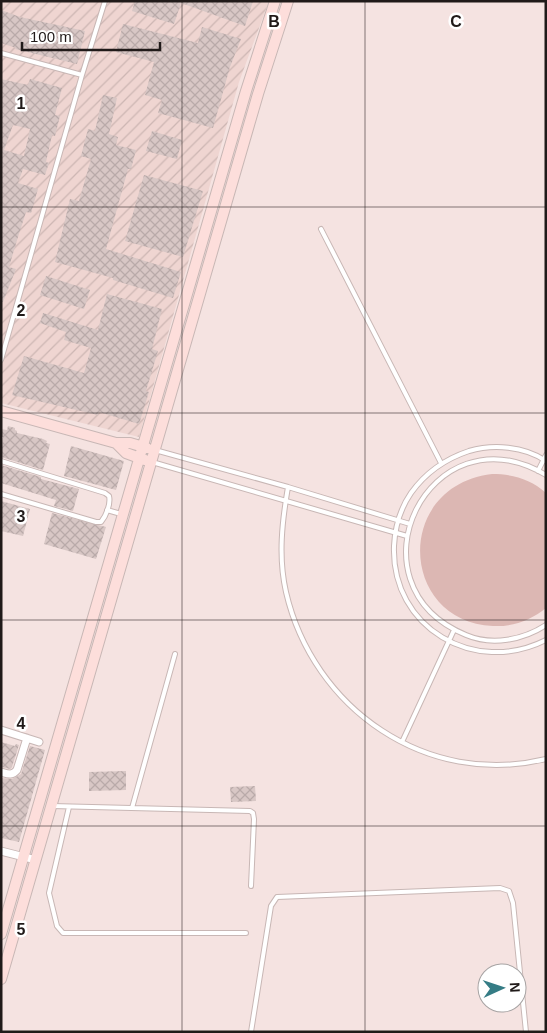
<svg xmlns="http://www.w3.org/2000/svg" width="547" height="1033" font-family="Arial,sans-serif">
<defs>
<pattern id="industrial-furrows" width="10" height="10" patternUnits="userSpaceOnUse" patternTransform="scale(1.25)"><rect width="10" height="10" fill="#efd5d1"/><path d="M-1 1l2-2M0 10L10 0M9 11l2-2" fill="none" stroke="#cdb6b3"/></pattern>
<pattern id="building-cross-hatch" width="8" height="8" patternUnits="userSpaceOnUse" patternTransform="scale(1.25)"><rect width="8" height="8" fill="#d8c7c5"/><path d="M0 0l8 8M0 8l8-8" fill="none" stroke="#b9aaa9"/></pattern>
</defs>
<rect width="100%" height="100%" fill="#f5e3e1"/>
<path fill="url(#industrial-furrows)" d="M1,1H269L239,82L139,437L1,403Z"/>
<path fill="#dcb7b3" d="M492,474C512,474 531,479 546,493V608C531,620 513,627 493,626C399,622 393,486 492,474Z"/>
<path fill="url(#building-cross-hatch)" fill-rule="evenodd" d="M135,1H253L245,26L181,3L174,24L132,11Z
M1,10L20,17L85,31L77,64L15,49L16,48L1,43Z
M123,24L198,43L202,27L241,39L230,67L213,128L158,113L162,100L145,95L154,62L116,52Z
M1,79L28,85L30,79L62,88L55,115L60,116L55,136L52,135L46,162L49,163L45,175L23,169L18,183L38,189L31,213L26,212L18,237L9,267L16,269L3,302H1ZM13,125L30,129L24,156L4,150Z
M103,95L117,98L109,134L118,137L116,145L136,150L131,169H128L106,249L181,272L173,298L113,280V278L55,262L70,199L79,201L91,159L81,156L88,129L95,131Z
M152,131L182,140L177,159L146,151Z
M144,175L203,191L183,257L125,241Z
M46,276L90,290L84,309L40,295Z
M107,294L162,309L152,349L158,351L146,391L149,392L139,424L99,412L98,415L12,395L24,356L84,373L91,348L64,340L66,332L40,323L43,313L98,330Z
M8,426L15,428V430L17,431V433L43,439L47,441L46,443L50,444L43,470L1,457L3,437H1V429L7,430Z
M71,446L124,461L116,490L64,476Z
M1,465L41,477V479L79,489L73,511L54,506L56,500L1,483Z
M1,501L30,509L23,536L1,531Z
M52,513L106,527L96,559L44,544Z
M1,742L15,746L16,744L19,745L12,767L10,769L1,767Z
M30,746L45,750L19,842L1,838V778L12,779L21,774Z
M126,771V790L89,791V772Z
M255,786L256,801L231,802L230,787Z"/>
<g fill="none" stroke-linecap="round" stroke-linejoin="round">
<g stroke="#c8b7b5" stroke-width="6">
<path id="lane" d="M1,53L82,75
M321,229L441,463
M1,360L82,75L105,1
M155,450L288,487L410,524
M1,461L105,493L109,496C111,504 106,516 101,522H96L1,494
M546,461C524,446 493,444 469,451C445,459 426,472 411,493C400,509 395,527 394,546C391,628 475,676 546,640
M152,462L407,536
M538,471L546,455
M546,475C429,406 343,584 466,635C492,646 523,640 546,625
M288,487C282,522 278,557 286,592C313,709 427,788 546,759
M107,510L121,514
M402,742L454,630
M52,806L250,811L253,813L254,819L251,886
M69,807L49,893L57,926L63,933H246
M132,808L175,654
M251,1032L271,906L277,897L500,888L509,891L513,903L526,1032"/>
</g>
<g stroke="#c8b7b5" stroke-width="9">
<path id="street" d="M1,730L39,742
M1,772C8,774 12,776 17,770L27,738
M1,851L36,860"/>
</g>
<g stroke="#c8b7b5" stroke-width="12">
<path id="secondary" d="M1,411L116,443H130L147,448
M116,443L126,453L145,460
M1,934L246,91L275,1
M1,979L258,94L288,1"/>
</g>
<use href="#lane" stroke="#fff" stroke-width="4"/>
<use href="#street" stroke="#fff" stroke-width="7"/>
<use href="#secondary" stroke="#fddedb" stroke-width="10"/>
</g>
<path fill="none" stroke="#201a19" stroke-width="1" stroke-opacity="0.55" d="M182,1V1032M365,1V1032M1,207H546M1,413H546M1,620H546M1,826H546"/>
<g font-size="16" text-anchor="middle" font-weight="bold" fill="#201a19" stroke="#fff" stroke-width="5" stroke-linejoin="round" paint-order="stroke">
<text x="274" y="27">B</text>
<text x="456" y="27">C</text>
<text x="21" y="109">1</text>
<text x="21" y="316">2</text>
<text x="21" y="522">3</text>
<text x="21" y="729">4</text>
<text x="21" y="935">5</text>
</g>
<rect width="547" height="1033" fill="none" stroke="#201a19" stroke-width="5"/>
<g transform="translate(502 988) rotate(87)"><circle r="24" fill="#ffffff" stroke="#a6a3a3"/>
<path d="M0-4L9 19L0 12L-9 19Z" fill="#357c85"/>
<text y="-8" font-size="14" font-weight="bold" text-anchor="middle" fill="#201a19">N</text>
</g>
<path d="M22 42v8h138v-8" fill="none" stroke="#201a19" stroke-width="2.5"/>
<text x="30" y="42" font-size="15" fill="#201a19" stroke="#ffffff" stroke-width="4" paint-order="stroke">100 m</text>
</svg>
